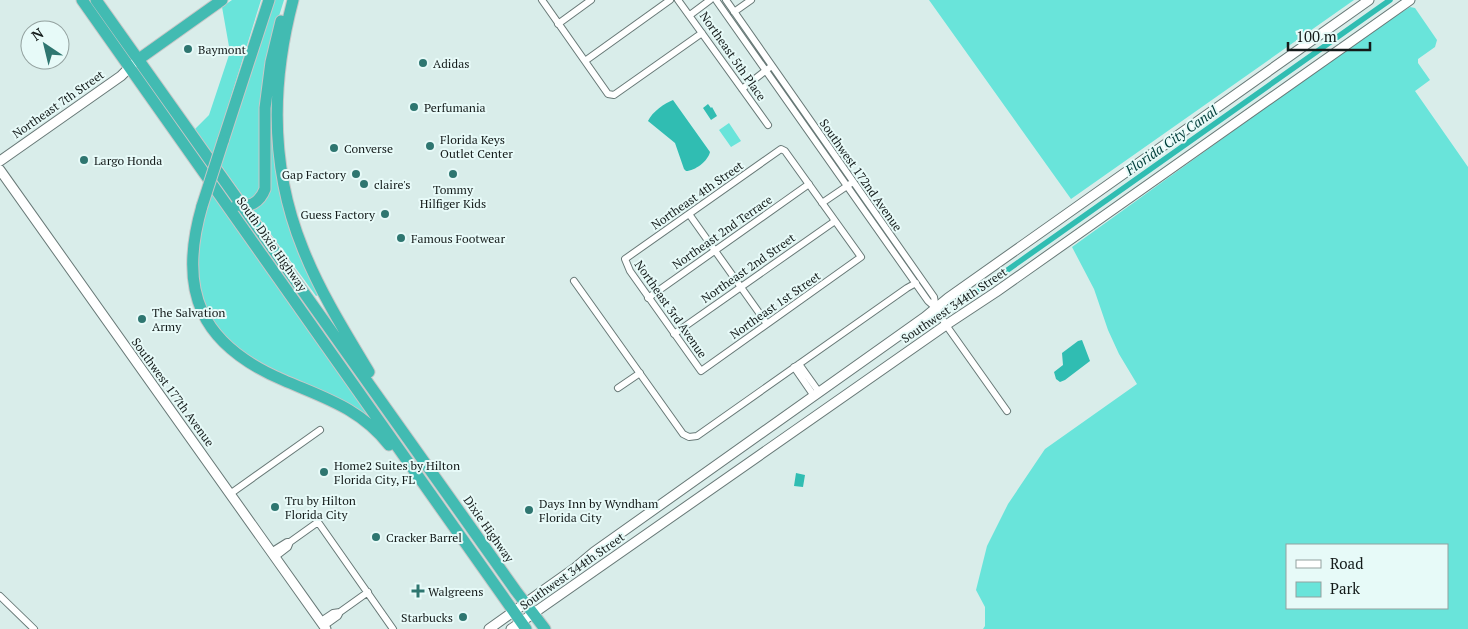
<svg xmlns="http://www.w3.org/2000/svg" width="1468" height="629" font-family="'PT Serif',serif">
<rect width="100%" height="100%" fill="#d9edea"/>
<path fill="#69e4da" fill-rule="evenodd" d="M232,0H261L213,155L194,130L209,115L230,52L222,7Z
M274,0H284L279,16L262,189L248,203L220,164Z
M929,0H1354L1071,199Z
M1410,7L1415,8L1437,40L1435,47L1418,59V63L1430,80L1415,91L1468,167V629H983L985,626V607L976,590L987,546L1008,504L1045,449L1137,384L1119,354L1108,330L1094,289L1072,247L1372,31ZM1287,545H1447V608H1287Z
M273,93L274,147L311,279L318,295L316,296L252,208L258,205L268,117Z
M729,123L741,141L731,147L719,130Z
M211,191L377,422L281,377L228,344L201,301L196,252Z"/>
<path fill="#30bdb2" d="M673,100L710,152C708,161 695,171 686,171L684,169L675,143L648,121C652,112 665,103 673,100Z
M708,104L711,108L712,107L717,116L711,120L703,108Z
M1082,340L1090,361L1065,380L1060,382L1056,379L1054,372L1063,365L1062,353L1078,341Z
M796,473L805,475L803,487L794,486Z"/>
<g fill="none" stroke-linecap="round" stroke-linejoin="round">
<path stroke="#30bdb2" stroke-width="5.5" d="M965,300L1390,0"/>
<g stroke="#687977" stroke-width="8">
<path id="street" d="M542,0L608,94L614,95L702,33
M678,0L768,125
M716,0L928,301L936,308
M726,0L934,297L936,308L946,325L1007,411
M734,12L751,0
M690,15L710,0
M558,24L591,0
M585,61L670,0
M742,89L769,68
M781,149L785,151L861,257L701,371L630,271L625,259Z
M822,203L850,184
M689,214L767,324
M574,281L683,434L689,437L697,436L907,288L916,283
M648,298L809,184
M674,334L835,221
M799,364L819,392
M794,367L814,396
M618,388L640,373
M230,494L320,430
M271,552L287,542H290
M275,557L288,547L290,542L318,522L393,629
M0,596L34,629
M321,621L333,613L340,612L368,592
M324,626L338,616L340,612"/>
</g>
<g stroke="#687977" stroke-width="11">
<path id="secondary" d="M0,161L121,76L133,64
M0,170L326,629
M489,629L575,568L594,552L925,317L948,298L1369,0
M511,629L946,325L996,292L1410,0"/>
</g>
<g stroke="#c7c8c8" stroke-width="13">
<path id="highway" d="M82,0L526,629
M96,0L516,591L545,629
M293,0C271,83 270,168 303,249C320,292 345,332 369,372
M139,59L222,0
M223,141L269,0
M237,205C250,208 260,202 265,189V108L271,62L281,21
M202,206C177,292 201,345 283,380C324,398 360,408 389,445"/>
</g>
<use href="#street" stroke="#fff" stroke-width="6"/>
<use href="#secondary" stroke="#fff" stroke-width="9"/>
<use href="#highway" stroke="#42bbb2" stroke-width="11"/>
<g stroke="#c7c8c8" stroke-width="13" stroke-linecap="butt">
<path id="highway-bridge" d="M202,206L223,141"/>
</g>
<use href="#highway-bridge" stroke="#42bbb2" stroke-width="11"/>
</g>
<g fill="#2e7670" stroke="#e7faf8" stroke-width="2">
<circle cx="188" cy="49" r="5"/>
<circle cx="423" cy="63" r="5"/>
<circle cx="414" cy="107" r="5"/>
<circle cx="430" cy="146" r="5"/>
<circle cx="334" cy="148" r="5"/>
<circle cx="84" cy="160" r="5"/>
<circle cx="356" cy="174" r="5"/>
<circle cx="453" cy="174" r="5"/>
<circle cx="364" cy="184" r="5"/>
<circle cx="385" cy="214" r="5"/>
<circle cx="401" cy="238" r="5"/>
<circle cx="142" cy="319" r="5"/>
<circle cx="324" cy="472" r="5"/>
<circle cx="275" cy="507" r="5"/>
<circle cx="529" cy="510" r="5"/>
<circle cx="376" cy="537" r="5"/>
<path d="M415.5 583.5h5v5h5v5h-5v5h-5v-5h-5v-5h5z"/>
<circle cx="463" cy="617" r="5"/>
</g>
<g text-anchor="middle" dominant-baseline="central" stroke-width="4" stroke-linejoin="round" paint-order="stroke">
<g font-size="12" fill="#141b1a" stroke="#e7faf8" text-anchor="start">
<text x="198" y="49">Baymont</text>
<text x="433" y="63">Adidas</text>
<text x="424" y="107">Perfumania</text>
<text x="440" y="139">Florida Keys<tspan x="440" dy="14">Outlet Center</tspan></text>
<text x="344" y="148">Converse</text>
<text x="94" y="160">Largo Honda</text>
<text x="346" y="174" text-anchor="end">Gap Factory</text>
<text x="374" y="184">claire's</text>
<text x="453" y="189" text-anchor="middle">Tommy<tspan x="453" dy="14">Hilfiger Kids</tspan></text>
<text x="375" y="214" text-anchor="end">Guess Factory</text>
<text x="411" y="238">Famous Footwear</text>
<text x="152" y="312">The Salvation<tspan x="152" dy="14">Army</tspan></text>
<text x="334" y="465">Home2 Suites by Hilton<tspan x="334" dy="14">Florida City, FL</tspan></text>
<text x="285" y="500">Tru by Hilton<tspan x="285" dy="14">Florida City</tspan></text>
<text x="539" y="503">Days Inn by Wyndham<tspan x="539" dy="14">Florida City</tspan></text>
<text x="386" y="537">Cracker Barrel</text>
<text x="428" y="591">Walgreens</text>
<text x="453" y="617" text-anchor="end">Starbucks</text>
</g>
<g font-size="12" fill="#141b1a" stroke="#e7faf8">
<text transform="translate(733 56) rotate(55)">Northeast 5th Place</text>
<text transform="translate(58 104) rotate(-35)">Northeast 7th Street</text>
<text transform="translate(861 175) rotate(55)">Southwest 172nd Avenue</text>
<text transform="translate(697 195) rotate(-35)">Northeast 4th Street</text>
<text transform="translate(722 232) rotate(-35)">Northeast 2nd Terrace</text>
<text transform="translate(272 244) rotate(55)">South Dixie Highway</text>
<text transform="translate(748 268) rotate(-35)">Northeast 2nd Street</text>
<text transform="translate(775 305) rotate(-35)">Northeast 1st Street</text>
<text transform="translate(954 305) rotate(-34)">Southwest 344th Street</text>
<text transform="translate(671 309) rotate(55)">Northeast 3rd Avenue</text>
<text transform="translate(173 392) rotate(54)">Southwest 177th Avenue</text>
<text transform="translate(489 529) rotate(55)">Dixie Highway</text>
<text transform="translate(572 571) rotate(-35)">Southwest 344th Street</text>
</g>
<g font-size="14" font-style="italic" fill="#003e3a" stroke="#e7faf8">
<text transform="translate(1171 140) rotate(-35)">Florida City Canal</text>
</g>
</g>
<rect x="1286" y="544" width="162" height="65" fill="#e7faf8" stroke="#93a19f"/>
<rect x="1296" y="560" width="25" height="8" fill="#ffffff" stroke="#93a19f"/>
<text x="1330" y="569" font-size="15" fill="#141b1a">Road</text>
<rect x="1296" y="582" width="25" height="15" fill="#69e4da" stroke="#93a19f"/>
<text x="1330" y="594" font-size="15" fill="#141b1a">Park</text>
<g transform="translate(45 45) rotate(325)"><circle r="24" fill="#e7faf8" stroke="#93a19f"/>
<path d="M0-4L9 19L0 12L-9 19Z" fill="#2e7670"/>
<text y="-8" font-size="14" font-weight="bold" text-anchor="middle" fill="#141b1a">N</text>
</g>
<path d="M1288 42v8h82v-8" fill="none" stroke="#141b1a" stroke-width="2.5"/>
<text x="1296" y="42" font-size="15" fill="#141b1a" stroke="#e7faf8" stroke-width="4" paint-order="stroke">100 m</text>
</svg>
